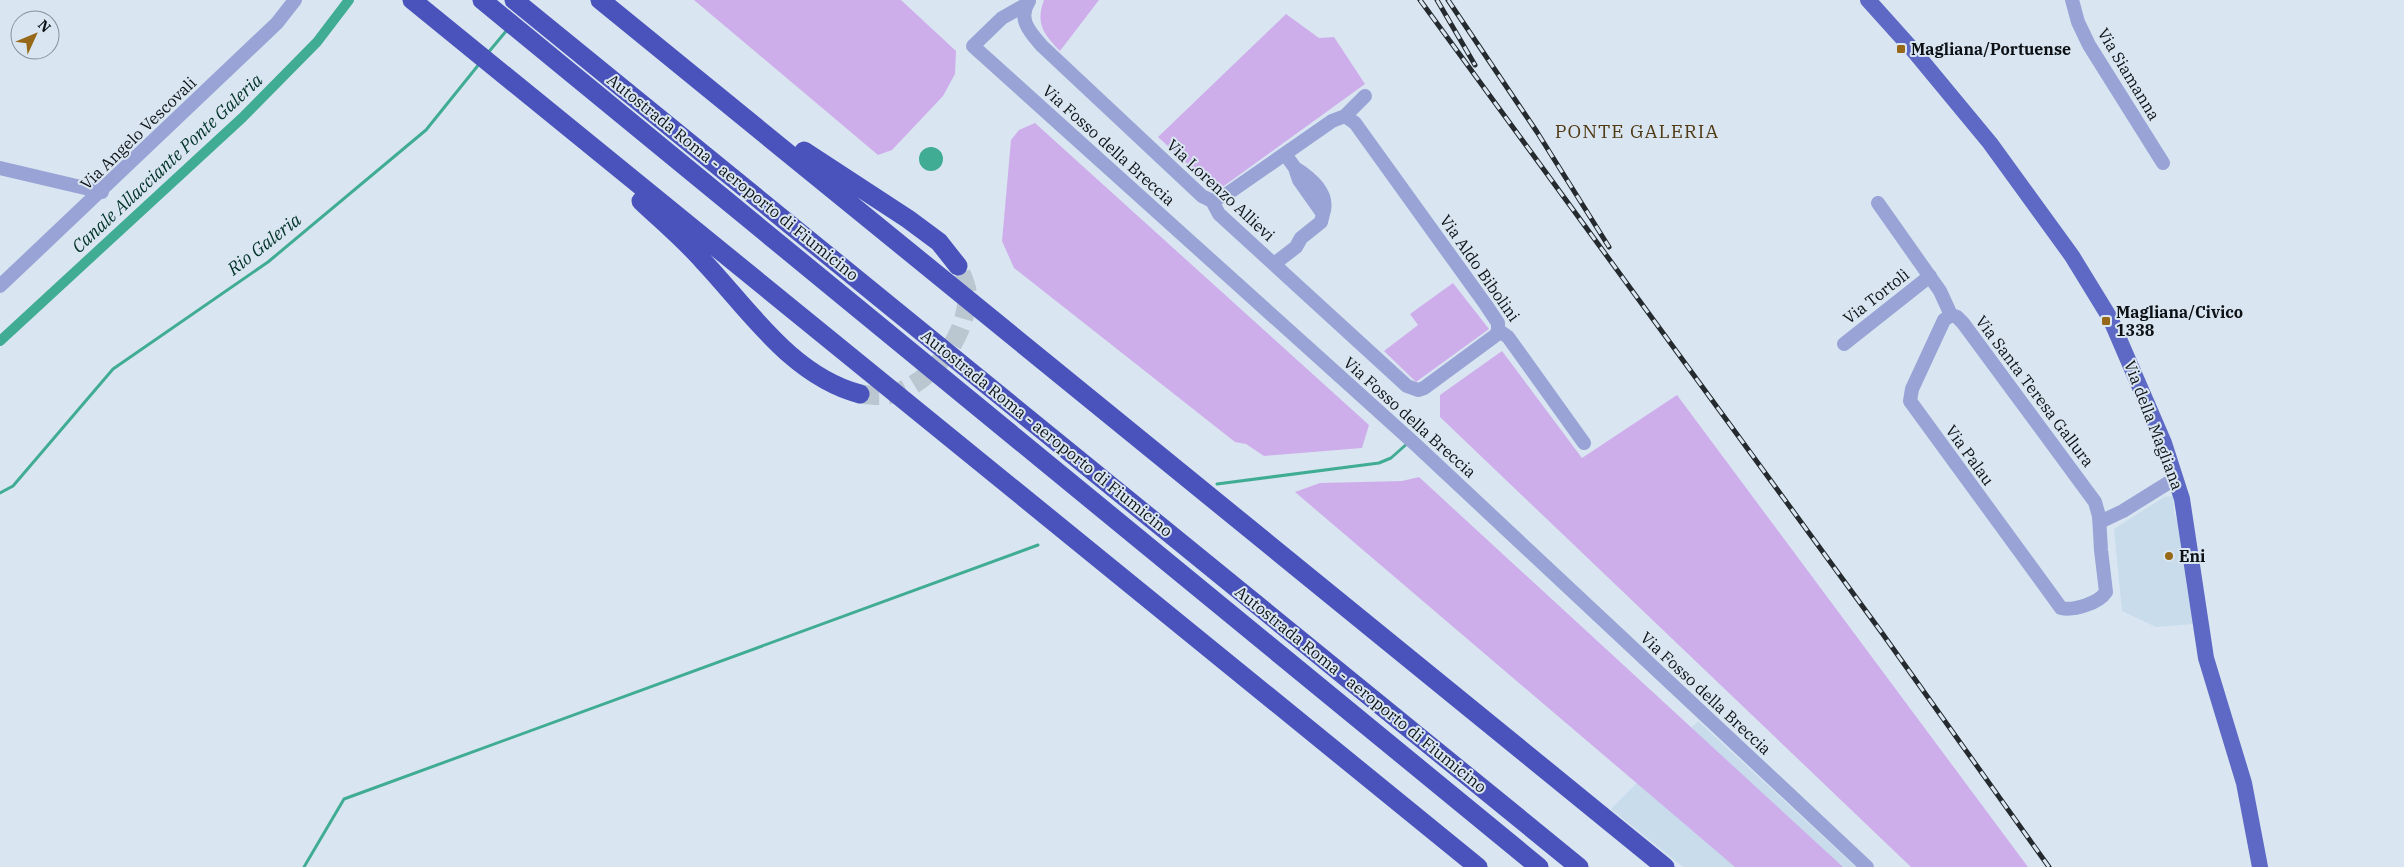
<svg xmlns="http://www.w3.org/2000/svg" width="2404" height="867" font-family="'IBM Plex Serif',serif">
<rect width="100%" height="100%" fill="#d9e6f1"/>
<path fill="#c8dcec" d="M2173,496L2174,513L2183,535L2193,624L2156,627L2122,611L2114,529L2164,497Z
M1698,721L1856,867H1683L1611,809Z"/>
<path fill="#ceaeea" d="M694,0H901L956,51L955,74L943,96L892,150L878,155Z
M1044,0H1099L1060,51C1044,35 1035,24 1044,0Z
M1286,14L1319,38L1334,37L1365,84L1217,191L1158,137Z
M1035,123L1369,425L1362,448L1264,456L1246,444L1235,442L1014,268L1002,241L1011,140L1019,130Z
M1453,283L1489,329L1416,382L1384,351L1418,325L1410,314Z
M1502,351L1582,458L1677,395L2028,867H1911L1440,417V395Z
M1419,477L1843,867H1735L1295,492L1320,483L1402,481Z"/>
<path fill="#41ac94" d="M919 159a12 12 0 1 1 24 0a12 12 0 1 1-24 0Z"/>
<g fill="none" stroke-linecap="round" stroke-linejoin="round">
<path stroke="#41ac94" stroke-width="3" d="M487,54L507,30
M1217,484L1379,463L1391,458L1409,442
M0,493L13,486L113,369L268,262L426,130L480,63
M304,867L344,799L1038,545"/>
<path stroke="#41ac94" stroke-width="10" d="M0,341L242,118L317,42L349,0"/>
<path stroke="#bac6d0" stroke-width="19" stroke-dasharray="19 9" stroke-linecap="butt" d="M860,394C868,395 879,396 887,395C930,387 970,335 967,291C966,283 961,273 958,266"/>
<path stroke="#99a3d6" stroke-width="14" d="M2072,0L2078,22L2089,45L2163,163
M1029,1C1017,19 1030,32 1042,46L1202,196L1212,201L1219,214L1407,386L1418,390L1424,388L1496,335L1498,330
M1027,4L1002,18L973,46L1415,444L1867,867
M1345,116L1355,123L1486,305L1498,323V330
M1285,154L1295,168L1299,180L1323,214C1330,194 1311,178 1295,168
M0,168L102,192
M1212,201L1227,194L1332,121L1345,116L1365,96
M1878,203L1940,291L1951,315
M1274,264L1296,247L1301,238L1321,222L1323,214
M0,286L277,23L295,0
M1951,315L1957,317L1963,323L2095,502L2099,516L2101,550L2106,592C2099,603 2074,611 2061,608L1910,401L1912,389L1944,320Z
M1498,330L1508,337L1584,443
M1844,344L1930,276
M2100,522L2123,511L2176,478"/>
<path stroke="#5d69c4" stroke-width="16" d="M1868,0L1913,50L1990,143L2072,256L2110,318L2164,443L2182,499L2206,658L2244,783L2260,867"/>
<path stroke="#4a52bc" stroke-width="19" d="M412,0L1478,867
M482,0L1539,867
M514,0L1579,867
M600,0L1665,867
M804,151L908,219L939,242L958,266
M641,201C662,221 685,240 704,262C750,311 792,376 860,394"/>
<g stroke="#252a2f" stroke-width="5">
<path id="rail" d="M1420,0L1882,633L2049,867
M1437,0L1475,65
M1448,0L1537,132L1609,247"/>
</g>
<use href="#rail" stroke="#d9e6f1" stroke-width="3" stroke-dasharray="9" stroke-linecap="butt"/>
</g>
<g fill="#966817" stroke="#d9e6f1" stroke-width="2">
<rect x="1896" y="44" width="10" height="10" rx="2.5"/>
<rect x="2101" y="316" width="10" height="10" rx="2.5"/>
<circle cx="2169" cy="556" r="5"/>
</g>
<g text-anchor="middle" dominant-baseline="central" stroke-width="4" stroke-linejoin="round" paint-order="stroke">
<g font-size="16" font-weight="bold" fill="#0d1115" stroke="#d9e6f1" text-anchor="start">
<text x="1911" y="49">Magliana/Portuense</text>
<text x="2116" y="312">Magliana/Civico<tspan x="2116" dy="18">1338</tspan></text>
<text x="2179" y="556">Eni</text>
</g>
<g font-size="16" fill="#0d1115" stroke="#d9e6f1">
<text transform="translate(2129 74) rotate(59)">Via Siamanna</text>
<text transform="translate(138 133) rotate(-44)">Via Angelo Vescovali</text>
<text transform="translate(1109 145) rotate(42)">Via Fosso della Breccia</text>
<text transform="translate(733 177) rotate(39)">Autostrada Roma - aeroporto di Fiumicino</text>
<text transform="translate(1221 190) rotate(43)">Via Lorenzo Allievi</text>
<text transform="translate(1480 268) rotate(55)">Via Aldo Bibolini</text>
<text transform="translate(1876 296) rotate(-38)">Via Tortolì</text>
<text transform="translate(2035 391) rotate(53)">Via Santa Teresa Gallura</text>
<text transform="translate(1410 417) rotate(42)">Via Fosso della Breccia</text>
<text transform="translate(2154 425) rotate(69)">Via della Magliana</text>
<text transform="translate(1047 433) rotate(39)">Autostrada Roma - aeroporto di Fiumicino</text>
<text transform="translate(1970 455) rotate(54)">Via Palau</text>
<text transform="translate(1361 689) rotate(39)">Autostrada Roma - aeroporto di Fiumicino</text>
<text transform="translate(1706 693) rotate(43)">Via Fosso della Breccia</text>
</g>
<g font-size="18" font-style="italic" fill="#003228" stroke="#d9e6f1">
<text transform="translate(167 163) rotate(-43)">Canale Allacciante Ponte Galeria</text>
<text transform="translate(264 244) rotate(-38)">Rio Galeria</text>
</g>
<g font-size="19" letter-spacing="1" fill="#503915" stroke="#d9e6f1">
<text x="1637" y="131">PONTE GALERIA</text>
</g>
</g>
<g transform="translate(35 35) rotate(46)"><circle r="24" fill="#d9e6f1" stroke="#879199"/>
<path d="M0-4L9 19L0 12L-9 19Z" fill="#966817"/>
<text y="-8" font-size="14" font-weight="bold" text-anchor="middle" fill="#0d1115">N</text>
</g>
</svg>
